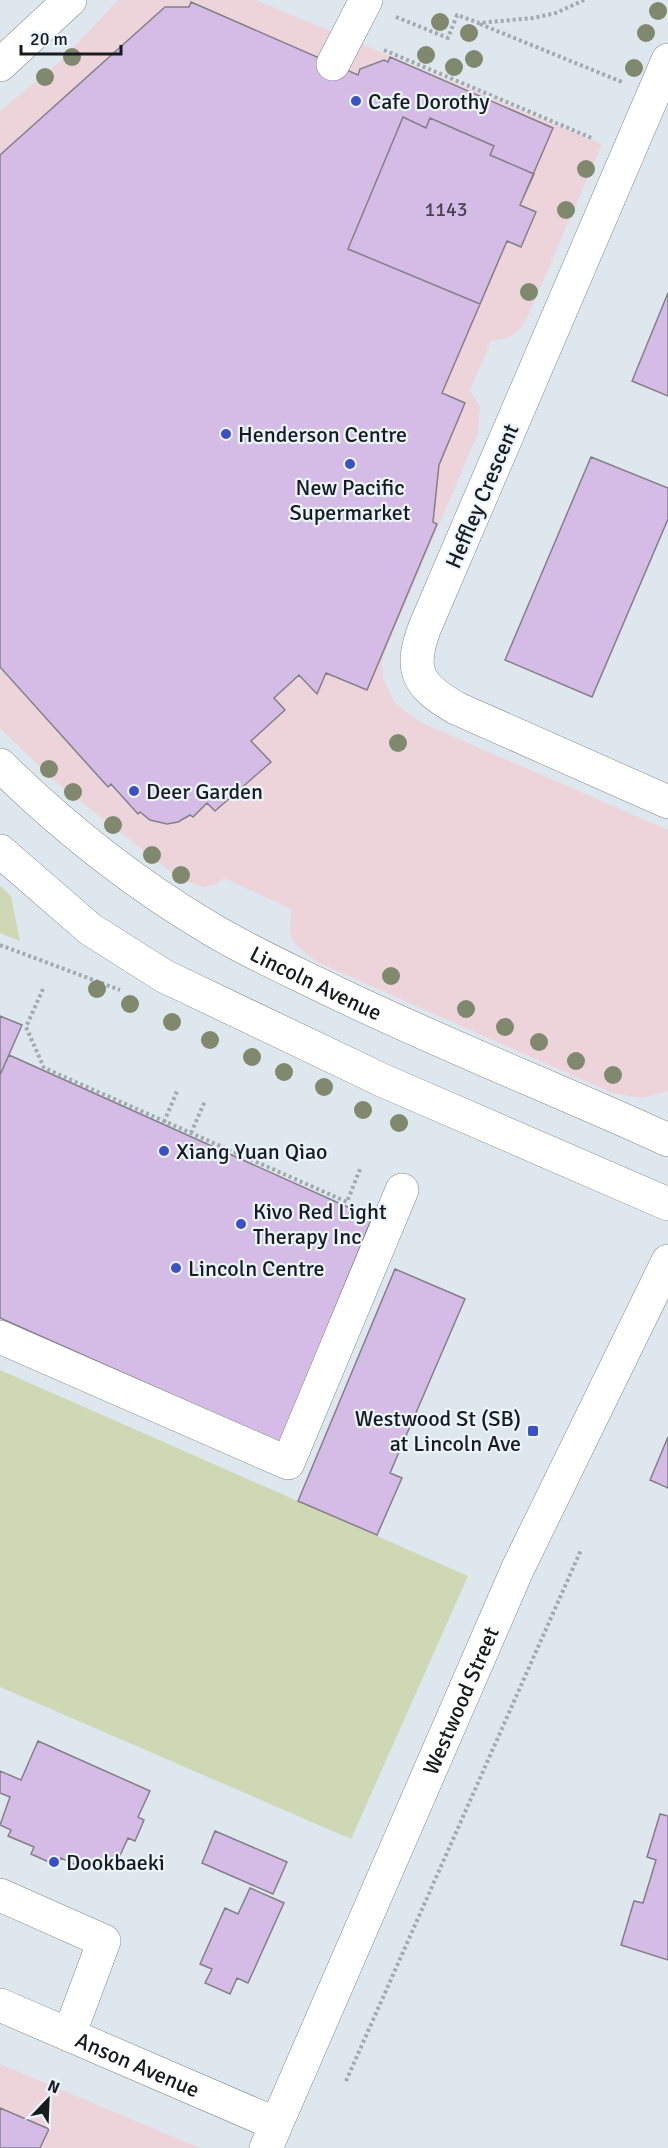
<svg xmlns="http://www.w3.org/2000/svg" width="668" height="2148" font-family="Signika,sans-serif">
<rect width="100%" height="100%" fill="#dee7ee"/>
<path fill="#edd4db" d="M118,0H256L602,144L527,318L520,329L508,338L491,341L470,390L480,407L478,433L384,654L382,664L383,677L395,703L420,722L668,830V1091L643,1098L612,1093L317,962L295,944L290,933L291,909L224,878L217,884L204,887L181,880L56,782L0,728V111L62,60Z
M0,2064L200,2148H0Z"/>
<path fill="#cfd8b5" d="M0,886L11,896L20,941L0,933Z
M0,1370L468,1576L351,1839L0,1687Z"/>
<path fill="#d5bce7" stroke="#847f87" stroke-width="1.5" d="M191,2L358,75L360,69L384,60L388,62L390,57L553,128L520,205L536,212L521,247L507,241L442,393L465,403L439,465L433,522L437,524L367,690L326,673L317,694L299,675L274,698L285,710L251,741L271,762L215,811L207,803L193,817L190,815L178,822L167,824L150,820L140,812L138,814L111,784L108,787L0,667V155L165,7H189Z
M403,117L426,128L430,118L494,146L490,155L534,174L520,205L536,212L521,247L507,241L480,304L348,249Z
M668,293V396L632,381Z
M591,457L668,488V519L592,697L505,660Z
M0,1016L22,1025L0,1075Z
M9,1055L372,1218L280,1443L0,1318V1075Z
M395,1269L465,1299L390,1473L402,1478L377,1535L298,1501Z
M668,1437V1488L650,1480Z
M38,1741L150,1791L138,1817L144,1820L135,1841L128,1838L113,1871L90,1860L87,1870L61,1858L58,1866L31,1854L34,1847L8,1836L11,1830L0,1825L10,1797L0,1793V1771L21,1780Z
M660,1814L668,1816V1960L621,1945L634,1901L643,1903L656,1860L647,1857Z
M215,1831L287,1862L273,1894L202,1863Z
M250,1888L284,1903L248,1983L237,1978L230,1994L205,1983L212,1969L200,1964L225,1908L238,1914Z
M0,2108L49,2129L40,2148H0Z"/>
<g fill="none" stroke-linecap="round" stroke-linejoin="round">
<g stroke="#828a90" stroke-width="34">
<g id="minor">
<path d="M668,60L425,627C409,669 416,685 456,708L668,802"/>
<path d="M333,64L366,0"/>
<path d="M0,1337L288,1463L402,1190"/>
<path d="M0,1895L104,1941L69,2035"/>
<path id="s1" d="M0,2005L276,2124"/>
</g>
</g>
<g stroke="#828a90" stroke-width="34">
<g id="major">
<path d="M0,65L70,0"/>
<path id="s2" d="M0,765C63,827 135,884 211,929C246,950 283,967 320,985C434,1041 552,1087 668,1140"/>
<path d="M0,851L90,929L164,976L384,1081L668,1204"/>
<path id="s3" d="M266,2148L518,1568L668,1261"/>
</g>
</g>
<path stroke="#a2a9af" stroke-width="4" stroke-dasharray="3 3" stroke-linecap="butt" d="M396,17L448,38L457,15L479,23L533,18L556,13L584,0
M480,24L622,82
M384,50L594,139
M0,945L120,990
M43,989L26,1027L44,1068L347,1202L360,1169
M164,1122L178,1089
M191,1133L205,1101
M346,2081L581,1550"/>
<use href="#minor" stroke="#fff" stroke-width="33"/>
<use href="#major" stroke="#fff" stroke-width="33"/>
</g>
<g fill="#80896d">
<circle cx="658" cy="11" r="9"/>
<circle cx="440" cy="22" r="9"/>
<circle cx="469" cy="33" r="9"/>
<circle cx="646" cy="33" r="9"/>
<circle cx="426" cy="55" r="9"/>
<circle cx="72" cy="57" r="9"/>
<circle cx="474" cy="59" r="9"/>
<circle cx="454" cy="67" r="9"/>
<circle cx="634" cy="68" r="9"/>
<circle cx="45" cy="77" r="9"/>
<circle cx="586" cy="169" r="9"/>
<circle cx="566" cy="210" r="9"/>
<circle cx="529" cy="292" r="9"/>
<circle cx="398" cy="743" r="9"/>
<circle cx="49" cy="769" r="9"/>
<circle cx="73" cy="792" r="9"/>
<circle cx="113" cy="825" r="9"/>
<circle cx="152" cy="855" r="9"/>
<circle cx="181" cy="875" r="9"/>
<circle cx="391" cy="976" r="9"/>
<circle cx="97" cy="989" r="9"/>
<circle cx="130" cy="1004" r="9"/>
<circle cx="466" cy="1009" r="9"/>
<circle cx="172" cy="1022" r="9"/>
<circle cx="505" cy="1027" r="9"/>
<circle cx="210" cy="1040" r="9"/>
<circle cx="539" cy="1042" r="9"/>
<circle cx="252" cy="1057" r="9"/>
<circle cx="576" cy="1061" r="9"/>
<circle cx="284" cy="1072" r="9"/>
<circle cx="613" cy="1075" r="9"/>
<circle cx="324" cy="1087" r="9"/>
<circle cx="363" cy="1110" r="9"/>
<circle cx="399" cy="1123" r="9"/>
</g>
<g fill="#3b50c3" stroke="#ebf4fb" stroke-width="2">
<circle cx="356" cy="101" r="6"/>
<circle cx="226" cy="434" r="6"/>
<circle cx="350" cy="464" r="6"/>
<circle cx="134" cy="791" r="6"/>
<circle cx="164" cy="1151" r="6"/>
<circle cx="241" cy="1224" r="6"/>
<circle cx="176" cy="1268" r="6"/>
<rect x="527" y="1425" width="12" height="12" rx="3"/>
<circle cx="54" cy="1862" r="6"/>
</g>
<g text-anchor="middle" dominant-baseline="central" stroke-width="4.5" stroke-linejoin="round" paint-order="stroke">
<g font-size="20" fill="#474350">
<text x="446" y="209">1143</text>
</g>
<g font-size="22" fill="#181b1d" stroke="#ebf4fb" text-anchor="start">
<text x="368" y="101">Cafe Dorothy</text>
<text x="238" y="434">Henderson Centre</text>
<text x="350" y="487" text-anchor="middle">New Pacific<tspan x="350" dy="25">Supermarket</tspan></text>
<text x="146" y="791">Deer Garden</text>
<text x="176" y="1151">Xiang Yuan Qiao</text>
<text x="253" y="1211">Kivo Red Light<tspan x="253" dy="25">Therapy Inc</tspan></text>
<text x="188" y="1268">Lincoln Centre</text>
<text x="521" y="1418" text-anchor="end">Westwood St (SB)<tspan x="521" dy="25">at Lincoln Ave</tspan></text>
<text x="66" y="1862">Dookbaeki</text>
</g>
<g font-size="22" fill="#181b1d" stroke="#ebf4fb">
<text transform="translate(482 496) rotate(-67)">Heffley Crescent</text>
<text stroke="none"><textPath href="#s2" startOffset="386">Lincoln Avenue</textPath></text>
<text stroke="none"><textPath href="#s3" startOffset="488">Westwood Street</textPath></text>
<text stroke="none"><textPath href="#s1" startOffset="150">Anson Avenue</textPath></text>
</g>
</g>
<g transform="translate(48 2100) rotate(23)" stroke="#ebf4fb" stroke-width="4.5" paint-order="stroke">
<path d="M0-4.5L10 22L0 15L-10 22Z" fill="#181b1d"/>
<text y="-9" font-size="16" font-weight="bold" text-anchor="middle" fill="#181b1d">N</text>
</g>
<path d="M21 45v9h100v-9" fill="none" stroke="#181b1d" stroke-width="3"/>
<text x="30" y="45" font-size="18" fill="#181b1d" stroke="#ebf4fb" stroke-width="4.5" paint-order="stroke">20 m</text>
</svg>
